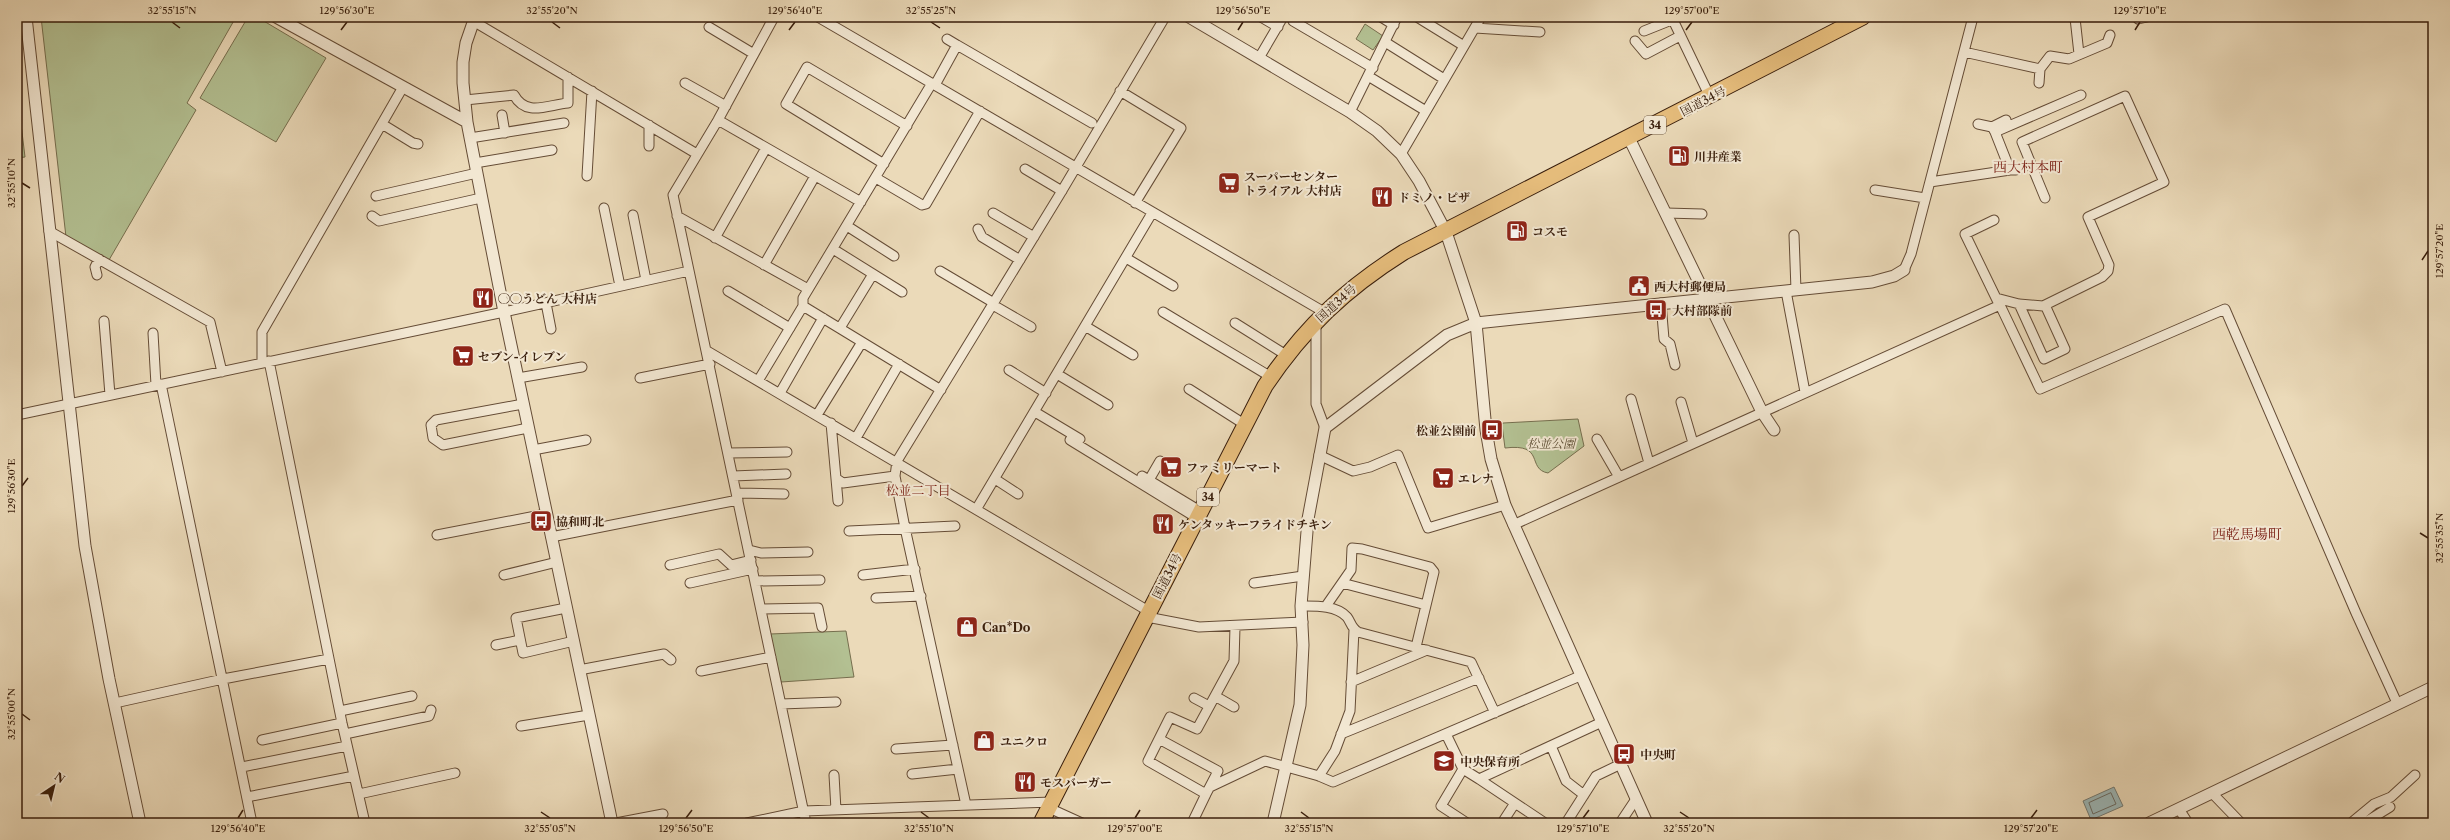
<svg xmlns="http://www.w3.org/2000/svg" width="2450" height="840" font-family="'Libre Caslon Text','Noto Serif JP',serif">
<rect width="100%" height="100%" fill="#ebdab9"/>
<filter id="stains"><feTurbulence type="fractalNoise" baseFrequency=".005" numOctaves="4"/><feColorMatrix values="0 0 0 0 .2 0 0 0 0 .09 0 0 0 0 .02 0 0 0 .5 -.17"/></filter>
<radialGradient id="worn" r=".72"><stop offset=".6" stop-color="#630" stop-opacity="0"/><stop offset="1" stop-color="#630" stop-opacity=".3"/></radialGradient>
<path fill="#b3c092" stroke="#766e4e" d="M41,17H236L187,103L196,110L109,260L66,237Z
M248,17H257L326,58L276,142L200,98Z
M1365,24L1383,36L1373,50L1356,39Z
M17,91L25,157L17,158Z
M1578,419L1584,446L1548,473C1526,469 1546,443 1505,448L1502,425L1503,423Z
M846,631L854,677L781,682L770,634Z"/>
<path fill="#9cb8b9" stroke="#747a73" d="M2114,787L2123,806L2091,820L2083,801Z"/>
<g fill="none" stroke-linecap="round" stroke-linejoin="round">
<path stroke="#6a6a62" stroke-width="1" d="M2111,793L2116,804L2093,814L2089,803Z"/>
<g stroke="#654c36" stroke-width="11">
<path id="minor" d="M774,17L718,120L673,195L806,823
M818,17L1324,312
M1261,17L1278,27
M1381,17L1394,25
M1417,17L1464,46
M2071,17L2075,18L2079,54
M2138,19L2147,17
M1673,20L1710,97
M473,21L697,154
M1293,21L1373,68
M709,27L754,54
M1475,28L1540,32
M1644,31L1679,17
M947,39L957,45
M1635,41L1646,54L1680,36
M1385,42L1444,79
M1964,52L2040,69L2039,83
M1259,58L1283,17
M2040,69L2050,56L2069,59L2107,43L2110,35
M1368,76L1426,111
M685,83L726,106
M932,83L803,298V306L941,390
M935,85L957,45L1092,123
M1120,91L1181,128L1135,203
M465,100L514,95C526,117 547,105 568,103V77
M1350,112L1397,17
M502,115L505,133
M718,120L861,202
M382,124L413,143L418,144
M1978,124L1992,127L1995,132
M1992,127L2006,120
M470,138L564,123
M649,146V125
M1401,154L1481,17
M475,163L552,150
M884,164L786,104L807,67L907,126
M1025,169L1062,191
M2010,170H2016L2031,164L2045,198
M587,176L592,91
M876,178L922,205L926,204L980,111
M1930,182L2010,170L1995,132L2081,95
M1875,190L1925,198
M376,196L477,173
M604,208L620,286
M993,213L1034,237
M1666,213L1702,214
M633,215L646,280
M372,216L379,221L481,198
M677,216L808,289
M1994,220L1965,234L1998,302
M847,226L894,256
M978,229L982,237L1020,260
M49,231L210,322L222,372
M1794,235L1796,290
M715,238L766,148
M833,249L902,292
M1126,258L1173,286
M764,265L815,176
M1904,270L1911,254L1973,17
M940,271L994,303
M97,275L95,267L99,259
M728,291L790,328
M1786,291L1805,392
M1996,298L2019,304L2043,306L2102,277L2108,271L2109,265L2088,217L2164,182L2125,96L2022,142L2031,164
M546,303L551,329
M1661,303L1664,339L1670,344L1675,365
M2019,304L2044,359L2065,349L2045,305
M993,305L1031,327
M1163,312L1271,377
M104,321L110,395
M1316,322V404L1325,428
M1235,323L1286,355
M1085,326L1133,355
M840,328L873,274
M153,333L156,385
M707,351L1150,612
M269,361L342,723L365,823
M262,363V332L403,87
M1009,370L1046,393
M1057,374L1108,405
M518,378L582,367
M640,378L710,364
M758,381L803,306
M161,384L252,823
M1189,389L1244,424
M780,393L823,318
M1631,399L1649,463
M1681,402L1693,443
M523,404L436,420L431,425L433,438L443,445L528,428
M1035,412L1080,439
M17,415L504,312L689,271
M817,415L862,342
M831,423L838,501
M856,438L899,364
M1597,439L1619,477
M1070,440L1197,518
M533,450L586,440
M728,453L787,452
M1319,455L1353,471L1370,467L1398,455L1428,528L1505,505
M733,476L786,474
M1142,476L1200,511
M837,479L843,483L895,476
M995,479L1018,494
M1149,480L1160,461
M737,493L784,494
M977,508L1152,213
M1513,525L2000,305L2040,389L2225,309L2356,613L2397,703
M849,531L955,526
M437,535L546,514
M551,537L738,500
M749,550L761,553L808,552
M670,565L719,554L731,565L751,560
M504,575L557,562
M863,575L915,569
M755,581L820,580
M690,583L753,569
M1254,583L1303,576
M1342,583L1426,605
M876,598L921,596
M1301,606C1315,606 1336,605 1347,617C1351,622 1351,628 1358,632L1471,662L1495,713
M1326,606L1351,570L1352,548L1362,549L1430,567L1434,572L1416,647
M566,608L516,618L523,653L574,641
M761,609L818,608L822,627
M1147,617L1199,627L1303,622
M496,645L520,640
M579,670L664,654L671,660
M701,671L771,657
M1351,682L1427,650
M1215,696L1234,707
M1194,698L1209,706
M115,703L223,679L329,659
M781,704L836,702
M340,711L412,696
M521,726L589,715
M345,734L429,716L431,710
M1341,734L1479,678
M1446,734L1463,769L1441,806L1467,823
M1159,739L1218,771L1206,794L1148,761L1170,717L1197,729L1234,661L1235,627
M262,740L342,723
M1551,746L1566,781L1584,795
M896,749L953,745
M242,767L347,746
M1463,769L1479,779
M912,774L958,769
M834,775L836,810
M1319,776L1335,751L1350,711L1354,630
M1210,787L1265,761L1319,776L1333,782L1580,676
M2212,793L2241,823
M359,794L455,773
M247,797L354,776
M966,805L905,528L895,476L897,461L1060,194L1165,17
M1049,808L1082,823
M2179,809L2188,823
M616,823L663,814
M747,823L804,811L1052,802
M1192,823L1206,794
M1502,823L1515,803
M1545,823L1479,779L1602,722
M1566,823L1596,776L1621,764
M1620,823L1636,799
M2351,823L2374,804L2391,797L2415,775
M2364,823L2390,807"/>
</g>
<g stroke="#654c36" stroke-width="13">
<path id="tertiary" d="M26,17L85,546L109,679L140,823
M276,17L467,122
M475,17L466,43L463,62V83L467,122L504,312L612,823
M1189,17L1350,112L1377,131L1401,154L1419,181L1446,232L1476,323L1486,430L1491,459L1505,505L1647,823
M1629,138L1762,412L1774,430
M1273,823L1300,705L1303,645L1301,606L1308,519L1325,428L1447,335L1476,323L1872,282L1894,276L1904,270
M2149,823L2433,687"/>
</g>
<g stroke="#381d0b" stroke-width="17">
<path id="trunk" d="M1041,823L1265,386C1304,328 1345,289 1404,252L1863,17"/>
</g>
<use href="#minor" stroke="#f2e7d2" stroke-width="9"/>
<use href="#tertiary" stroke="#f2e7d2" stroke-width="11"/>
<use href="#trunk" stroke="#e6bd7c" stroke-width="15"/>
</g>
<path fill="none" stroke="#381d0b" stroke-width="1.5" d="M172,22L180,28M552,22L560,28M931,22L940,28M341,30L347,22M789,30L795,22M1238,30L1243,22M1686,30L1692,22M2135,30L2140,22M22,183L30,188M2422,260L2428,251M22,486L28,478M2420,533L2428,538M22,714L30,720M541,812L550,818M921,812L929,818M1301,812L1309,818M1680,812L1689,818M238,818L243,810M686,818L692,810M1135,818L1140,810M1583,818L1589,810M2031,818L2037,810"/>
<defs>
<g id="fuel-square" transform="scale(1.15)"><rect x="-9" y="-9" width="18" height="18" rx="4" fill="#8f2418" stroke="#f2e7d2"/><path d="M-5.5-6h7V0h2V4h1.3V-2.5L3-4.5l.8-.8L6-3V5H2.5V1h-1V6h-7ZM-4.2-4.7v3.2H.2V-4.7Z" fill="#fff"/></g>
<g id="supermarket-square" transform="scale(1.15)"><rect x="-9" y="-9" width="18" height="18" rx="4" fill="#8f2418" stroke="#f2e7d2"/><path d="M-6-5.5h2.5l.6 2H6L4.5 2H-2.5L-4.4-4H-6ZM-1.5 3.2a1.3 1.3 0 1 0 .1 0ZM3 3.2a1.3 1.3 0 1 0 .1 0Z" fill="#fff"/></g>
<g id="restaurant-square" transform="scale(1.15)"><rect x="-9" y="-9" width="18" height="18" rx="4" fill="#8f2418" stroke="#f2e7d2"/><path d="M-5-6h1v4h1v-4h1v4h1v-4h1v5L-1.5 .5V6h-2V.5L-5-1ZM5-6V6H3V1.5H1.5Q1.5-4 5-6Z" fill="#fff"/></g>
<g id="civic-square" transform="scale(1.15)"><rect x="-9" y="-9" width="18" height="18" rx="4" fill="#8f2418" stroke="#f2e7d2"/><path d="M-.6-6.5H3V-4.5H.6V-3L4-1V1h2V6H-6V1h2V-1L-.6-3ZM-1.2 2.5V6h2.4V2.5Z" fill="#fff"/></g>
<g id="bus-square" transform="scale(1.15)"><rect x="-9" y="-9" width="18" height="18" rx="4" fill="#8f2418" stroke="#f2e7d2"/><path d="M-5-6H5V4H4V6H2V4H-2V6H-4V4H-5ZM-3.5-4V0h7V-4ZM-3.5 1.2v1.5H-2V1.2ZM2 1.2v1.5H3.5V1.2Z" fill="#fff"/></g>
<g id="shop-square" transform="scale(1.15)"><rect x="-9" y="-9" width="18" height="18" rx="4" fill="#8f2418" stroke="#f2e7d2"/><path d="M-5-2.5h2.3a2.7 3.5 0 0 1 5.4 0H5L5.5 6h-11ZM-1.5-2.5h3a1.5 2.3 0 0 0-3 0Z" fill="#fff"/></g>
<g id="school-square" transform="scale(1.15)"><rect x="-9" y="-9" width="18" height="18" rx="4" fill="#8f2418" stroke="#f2e7d2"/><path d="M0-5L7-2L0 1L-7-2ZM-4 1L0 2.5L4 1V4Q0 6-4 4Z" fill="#fff"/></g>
</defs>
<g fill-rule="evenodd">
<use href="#fuel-square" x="1679" y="156"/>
<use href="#supermarket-square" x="1229" y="183"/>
<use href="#restaurant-square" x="1382" y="197"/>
<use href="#fuel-square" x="1517" y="231"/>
<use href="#civic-square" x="1639" y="286"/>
<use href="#restaurant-square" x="483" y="298"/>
<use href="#bus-square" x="1656" y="310"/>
<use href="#supermarket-square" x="463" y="356"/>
<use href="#bus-square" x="1492" y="430"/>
<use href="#supermarket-square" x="1171" y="467"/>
<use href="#supermarket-square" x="1443" y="478"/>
<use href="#bus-square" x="541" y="521"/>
<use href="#restaurant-square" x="1163" y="524"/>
<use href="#shop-square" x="967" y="627"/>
<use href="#shop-square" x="984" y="741"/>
<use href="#bus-square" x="1624" y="754"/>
<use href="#school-square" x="1444" y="761"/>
<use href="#restaurant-square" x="1025" y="782"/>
</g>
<g text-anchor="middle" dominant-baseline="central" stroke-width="4" stroke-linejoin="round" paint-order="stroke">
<g fill="#f2e7d2" stroke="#705a47" stroke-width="1">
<rect x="1644" y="116" width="22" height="18" rx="3"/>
<rect x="1197" y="488" width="22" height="18" rx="3"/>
</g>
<g font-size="11" font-weight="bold" fill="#381d0b">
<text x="1655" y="125">34</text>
<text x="1208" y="497">34</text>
</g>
<g font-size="12" fill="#381d0b" stroke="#f2e7d2">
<text transform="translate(1703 101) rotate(-27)">国道34号</text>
<text transform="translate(1336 303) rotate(-42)">国道34号</text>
<text transform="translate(1167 576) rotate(-63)">国道34号</text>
</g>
<g font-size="12" font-weight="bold" fill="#381d0b" stroke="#f2e7d2" text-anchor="start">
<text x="1694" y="156">川井産業</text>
<text x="1244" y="176">スーパーセンター<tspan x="1244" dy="14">トライアル 大村店</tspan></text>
<text x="1398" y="197">ドミノ・ピザ</text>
<text x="1532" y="231">コスモ</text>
<text x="1654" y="286">西大村郵便局</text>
<text x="498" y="298">◯◯うどん 大村店</text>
<text x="1672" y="310">大村部隊前</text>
<text x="478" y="356">セブン-イレブン</text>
<text x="1476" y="430" text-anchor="end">松並公園前</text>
<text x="1186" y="467">ファミリーマート</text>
<text x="1458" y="478">エレナ</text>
<text x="556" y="521">協和町北</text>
<text x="1178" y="524">ケンタッキーフライドチキン</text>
<text x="982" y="627">Can*Do</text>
<text x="1000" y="741">ユニクロ</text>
<text x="1640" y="754">中央町</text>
<text x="1460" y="761">中央保育所</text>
<text x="1040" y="782">モスバーガー</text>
</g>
<g font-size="12" font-style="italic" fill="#5d4e34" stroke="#f2e7d2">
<text x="1551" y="443">松並公園</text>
</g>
<g font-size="13" fill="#7a1f14" stroke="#f2e7d2">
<text x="918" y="490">松並二丁目</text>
</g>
<g font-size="14" fill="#7a1f14" stroke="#f2e7d2">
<text x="2028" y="167">西大村本町</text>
<text x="2247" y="534">西乾馬場町</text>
</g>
</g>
<rect width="2450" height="840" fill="none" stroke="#ebdab9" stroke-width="44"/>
<g transform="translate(54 786) rotate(35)" stroke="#f2e7d2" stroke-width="3" paint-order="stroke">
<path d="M0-3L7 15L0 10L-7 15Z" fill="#381d0b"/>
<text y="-6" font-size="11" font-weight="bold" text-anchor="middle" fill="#381d0b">N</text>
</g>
<rect x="22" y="22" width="2406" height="796" fill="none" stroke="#381d0b" stroke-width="1.5"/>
<g font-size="10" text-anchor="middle" fill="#381d0b">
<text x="172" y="14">32°55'15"N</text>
<text x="347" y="14">129°56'30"E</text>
<text x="552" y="14">32°55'20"N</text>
<text x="795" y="14">129°56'40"E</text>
<text x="931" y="14">32°55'25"N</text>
<text x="1243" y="14">129°56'50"E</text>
<text x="1692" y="14">129°57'00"E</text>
<text x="2140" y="14">129°57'10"E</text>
<text transform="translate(11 183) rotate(-90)" y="4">32°55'10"N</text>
<text transform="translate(2439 251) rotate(-90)" y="4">129°57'20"E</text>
<text transform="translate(11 486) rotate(-90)" y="4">129°56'30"E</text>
<text transform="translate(2439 538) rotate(-90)" y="4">32°55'35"N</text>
<text transform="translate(11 714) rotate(-90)" y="4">32°55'00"N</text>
<text x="238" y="832">129°56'40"E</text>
<text x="550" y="832">32°55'05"N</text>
<text x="686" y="832">129°56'50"E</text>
<text x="929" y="832">32°55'10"N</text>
<text x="1135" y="832">129°57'00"E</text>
<text x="1309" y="832">32°55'15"N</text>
<text x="1583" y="832">129°57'10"E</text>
<text x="1689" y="832">32°55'20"N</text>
<text x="2031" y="832">129°57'20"E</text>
</g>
<rect width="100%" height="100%" filter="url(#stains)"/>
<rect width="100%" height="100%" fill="url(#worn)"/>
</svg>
